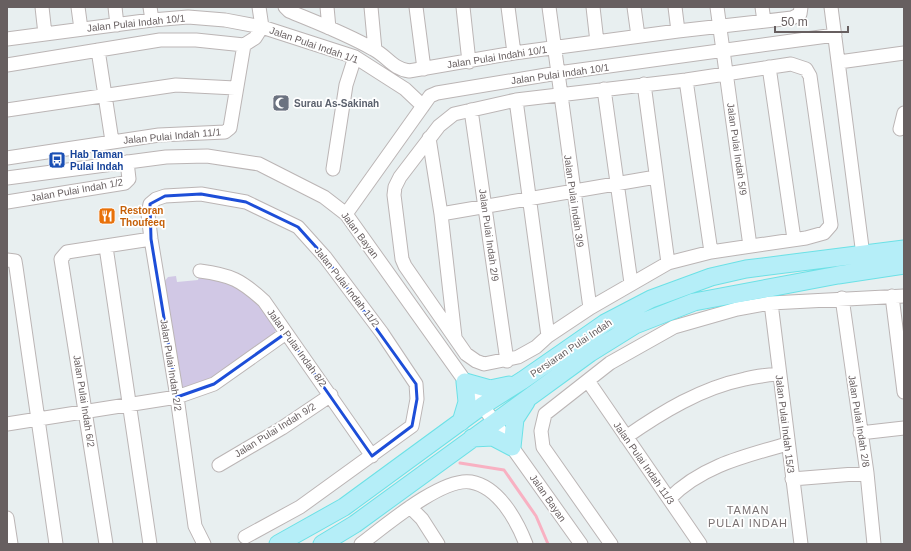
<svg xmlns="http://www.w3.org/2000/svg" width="911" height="551" font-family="Arial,sans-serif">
<rect width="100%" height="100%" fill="#e8eff0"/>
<path fill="#d1c8e5" d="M176,276L177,282L198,280L199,277L224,281L240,289L263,307L276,329L275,335L209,383L185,390L180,385L164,282L168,277Z"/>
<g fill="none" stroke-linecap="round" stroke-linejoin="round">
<path stroke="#f8b1c2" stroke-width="3" d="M460,463L504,470L536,516L548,544"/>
<g stroke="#bbb5b5" stroke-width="15">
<path id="minor" d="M42,7L45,34
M78,7L81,29
M115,7L117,25
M150,7L152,20
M259,7L262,27
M285,7L289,11C318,23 347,34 373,49C387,56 393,69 409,71L514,53L678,31L792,18L800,14L801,7
M327,7L329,28
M371,7L375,50
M416,7L424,69
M463,7L469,62
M508,7L514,53
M549,7L590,308
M593,7L597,42
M634,7L638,36
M675,7L678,31
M717,7L750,246
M762,7L764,21
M831,7L864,263
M7,39L152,20L188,17L225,20L262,27L355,57L405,89L423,106
M98,50L112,141
M839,62L904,53
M791,64L806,69L810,76L831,225L824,233L806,238L711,252L668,263L590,308L548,336L536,347L518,357L484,364L476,361L466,354L405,266L402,259L394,195L395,187L400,177L439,126L454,114L516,100L686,80Z
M7,65L160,40H196L244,45L255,38L262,27
M769,67L794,239
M686,80L711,252
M644,84L668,263
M604,89L631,283
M516,100L548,336
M7,110L176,85L235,88
M471,110L507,361
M900,129L904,113
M429,138L441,214L455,337
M7,158L159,135L225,132L230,128L244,45
M333,169L346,85L355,57
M7,178L166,157L207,156L259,164L324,197L346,214L581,544
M7,202L125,183L129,179L127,162
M346,214L430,96L437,93L558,73L835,35
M441,214L656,177
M106,247L150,544
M7,260L15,261L16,267L56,544
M200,271C231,275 241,280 264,301L372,456
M892,296L904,392
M842,298L867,473L874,544
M771,303L801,544
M588,381L700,544
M7,424L177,397L214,384L286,333
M860,433L904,428
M626,437C662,412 701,388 745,379C756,376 768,375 779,374
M219,465L282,428L331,395
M792,479L867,473
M669,499C701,466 745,456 787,444
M410,507L422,519L438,544
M7,518L11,544
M106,544L61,259L67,252L151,239
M204,544L195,526L177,397L151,239L148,214L150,204L156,199L165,196L201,194L246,202L298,227L325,257L382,333L416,384L417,399L412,426L300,507L245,537
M361,544C385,526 442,477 471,482C499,487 517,521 526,544
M611,544L543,447L541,431L545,414L610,363L674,327L737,309L771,303L904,296"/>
</g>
<g stroke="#6ce1e6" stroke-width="19">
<path id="major" d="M465,382L490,389L509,385
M461,422L467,402L465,382
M472,438L493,437L512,447L515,419L526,402
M278,544L344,507L482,406L523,380L605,323L651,299L711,277L746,269L904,249
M322,544L355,524L590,353L635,325L694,302L838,275L904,265"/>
</g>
<use href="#minor" stroke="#fff" stroke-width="13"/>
<use href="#major" stroke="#b5eef8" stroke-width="17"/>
</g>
<path fill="none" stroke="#1d4ed8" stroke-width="3" stroke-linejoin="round" d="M201,194L246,202L298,227L325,257L416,384L417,399L412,426L372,456L286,333L214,384L177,397L151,239L150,204L165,196Z"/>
<defs>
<g id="mosque-square" transform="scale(0.9)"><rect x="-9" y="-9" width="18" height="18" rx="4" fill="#6b7280" stroke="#fff"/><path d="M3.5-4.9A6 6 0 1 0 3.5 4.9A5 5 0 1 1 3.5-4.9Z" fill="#fff"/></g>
<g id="bus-square" transform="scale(0.9)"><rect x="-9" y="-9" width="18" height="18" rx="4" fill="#1a4fb4" stroke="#fff"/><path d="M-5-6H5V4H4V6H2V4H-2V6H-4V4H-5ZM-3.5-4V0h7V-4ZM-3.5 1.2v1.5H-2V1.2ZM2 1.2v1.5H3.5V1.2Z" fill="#fff"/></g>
<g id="restaurant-square" transform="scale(0.9)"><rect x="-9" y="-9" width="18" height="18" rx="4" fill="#e8710a" stroke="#fff"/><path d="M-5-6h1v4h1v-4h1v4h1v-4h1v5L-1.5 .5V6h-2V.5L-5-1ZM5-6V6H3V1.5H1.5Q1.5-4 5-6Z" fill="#fff"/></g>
</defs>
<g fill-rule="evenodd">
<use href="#mosque-square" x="281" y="103"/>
<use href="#bus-square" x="57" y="160"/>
<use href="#restaurant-square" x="107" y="216"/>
</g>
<g text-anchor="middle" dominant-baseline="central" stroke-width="3.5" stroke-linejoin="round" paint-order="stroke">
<g font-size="10" fill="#675f60" stroke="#fff">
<text transform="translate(136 23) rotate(-6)">Jalan Pulai Indah 10/1</text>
<text transform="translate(314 45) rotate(19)">Jalan Pulai Indah 1/1</text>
<text transform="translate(497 57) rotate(-9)">Jalan Pulai Indahi 10/1</text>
<text transform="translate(560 74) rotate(-8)">Jalan Pulai Indah 10/1</text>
<text transform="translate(172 136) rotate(-5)">Jalan Pulai Indah 11/1</text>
<text transform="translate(737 149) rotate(82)">Jalan Pulai Indah 5/9</text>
<text transform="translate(77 190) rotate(-10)">Jalan Pulai Indah 1/2</text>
<text transform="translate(574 201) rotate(82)">Jalan Pulai Indah 3/9</text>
<text transform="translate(360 235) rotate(53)">Jalan Bayan</text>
<text transform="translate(489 235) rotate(82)">Jalan Pulai Indah 2/9</text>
<text transform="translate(347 287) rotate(52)">Jalan Pulai Indah 11/2</text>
<text transform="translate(297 348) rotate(54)">Jalan Pulai Indah 8/2</text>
<text transform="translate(571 348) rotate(-34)">Persiaran Pulai Indah</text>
<text transform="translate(171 365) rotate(81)">Jalan Pulai Indah 2/2</text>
<text transform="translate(84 401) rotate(81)">Jalan Pulai Indah 6/2</text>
<text transform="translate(859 421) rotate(81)">Jalan Pulai Indah 2/8</text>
<text transform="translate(785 424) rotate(83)">Jalan Pulai Indah 15/3</text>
<text transform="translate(275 430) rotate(-32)">Jalan Pulai Indah 9/2</text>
<text transform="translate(644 463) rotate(55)">Jalan Pulai Indah 11/3</text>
<text transform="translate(548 498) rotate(55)">Jalan Bayan</text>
</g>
<g font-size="10" font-weight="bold" fill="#5b616d" stroke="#fff" text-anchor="start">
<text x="294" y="103">Surau As-Sakinah</text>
</g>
<g font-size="10" font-weight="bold" fill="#164399" stroke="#fff" text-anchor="start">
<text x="70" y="154">Hab Taman<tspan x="70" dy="12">Pulai Indah</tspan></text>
</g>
<g font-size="10" font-weight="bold" fill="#c56008" stroke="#fff" text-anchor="start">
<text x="120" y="210">Restoran<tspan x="120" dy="12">Thoufeeq</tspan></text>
</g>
<g font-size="11" letter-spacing="1" fill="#797172" stroke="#fff">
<text x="748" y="510">TAMAN<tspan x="748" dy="13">PULAI INDAH</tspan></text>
</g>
</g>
<rect width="911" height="551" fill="none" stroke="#675f60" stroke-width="16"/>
<path d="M775 26v6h73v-6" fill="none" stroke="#675f60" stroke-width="2"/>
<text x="781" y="26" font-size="12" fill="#675f60" stroke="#ffffff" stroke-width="3" paint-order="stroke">50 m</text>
</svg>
